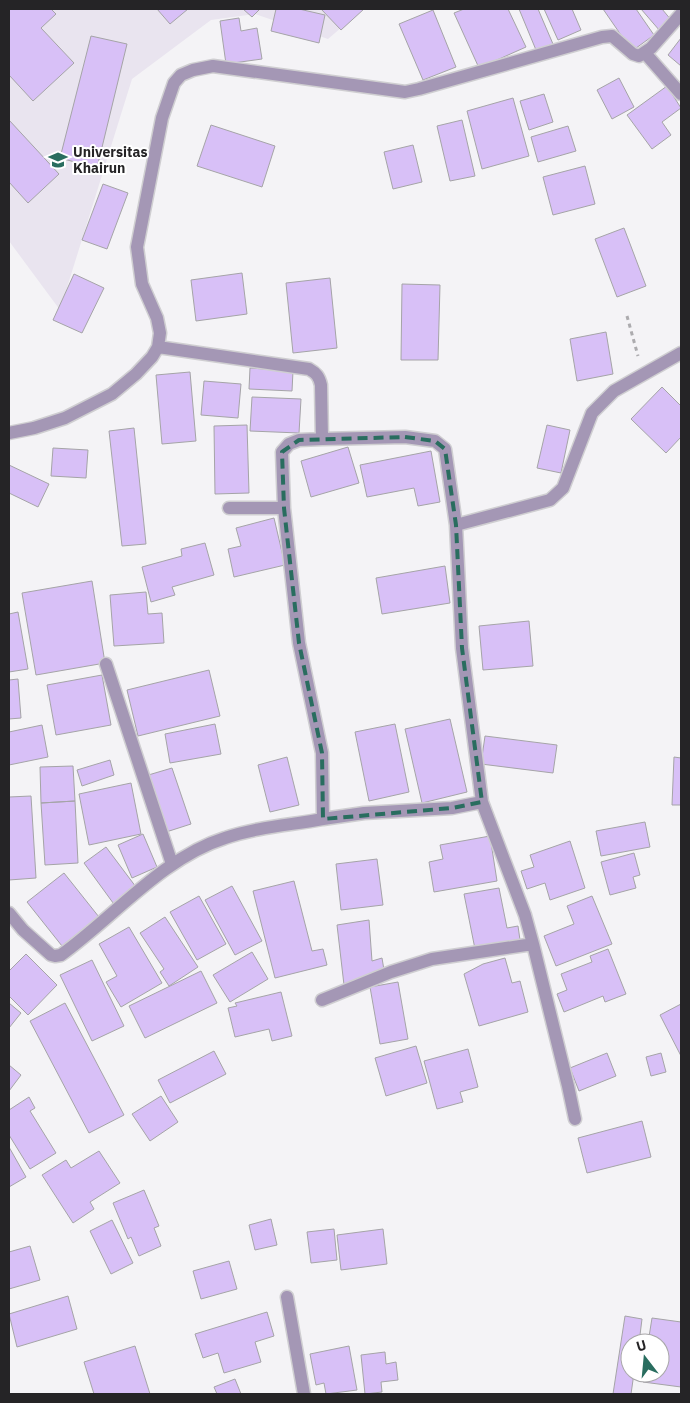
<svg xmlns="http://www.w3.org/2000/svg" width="690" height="1403" font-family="'IBM Plex Sans',sans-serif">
<rect width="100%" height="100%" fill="#f4f3f6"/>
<path fill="#e9e4ef" d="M9,9H363L328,39L255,14L211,20L132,79L60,310L9,241Z"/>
<path fill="#d8c0f7" stroke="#a5a4a7" d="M9,9H51L56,14L41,28L74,63L33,101L9,75Z
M157,9H188L170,24Z
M243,9H260L252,17Z
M276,9H299L325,15L319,43L271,31Z
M321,9H364L341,30Z
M464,9H508L526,47L479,68L454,13Z
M519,9H538L553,44L536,50Z
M544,9H572L581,30L558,40Z
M603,9H636L654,35L632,51Z
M641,9H662L672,21L660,31Z
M433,10L456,67L423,80L399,24Z
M239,18L241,31L257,28L262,59L226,64L220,21Z
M91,36L127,44L97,168L60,158Z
M681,38V66L668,55Z
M619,78L634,107L612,119L597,90Z
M667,86L681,108L662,122L671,135L652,149L627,115Z
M544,94L553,122L529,130L520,101Z
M513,98L529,156L482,169L467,111Z
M9,120L59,174L28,203L9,182Z
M462,120L475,176L450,181L437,126Z
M211,125L275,146L262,187L197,166Z
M568,126L576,151L538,162L531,137Z
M413,145L422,182L393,189L384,152Z
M585,166L595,204L553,215L543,177Z
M103,184L128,193L107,249L82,240Z
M624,228L646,286L617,297L595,239Z
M242,273L247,314L196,321L191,280Z
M74,274L104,288L82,333L53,320Z
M330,278L337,348L293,353L286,283Z
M402,284L440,285L438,360H401Z
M606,332L613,374L577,381L570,339Z
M250,368L293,371L292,391L249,389Z
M190,372L196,441L162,444L156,375Z
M204,381L241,384L238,418L201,415Z
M662,387L681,406V437L666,453L631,419Z
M252,397L301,399L299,433L250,431Z
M247,425L249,493L215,494L214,426Z
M547,425L570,430L561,473L537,468Z
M134,428L146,544L122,546L109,431Z
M348,447L359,483L311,497L301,461Z
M53,448L88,450L86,478L51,476Z
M431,451L440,502L418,506L414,488L367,497L360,465Z
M9,465L49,484L38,507L9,493Z
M274,518L285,565L234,577L228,549L241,546L236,528Z
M205,543L214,575L172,587L175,595L151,602L142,567L182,556L181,549Z
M445,566L450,603L382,614L376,578Z
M92,581L105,663L36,675L22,593Z
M146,592L148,614L162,613L164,643L114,646L110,595Z
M18,612L28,669L9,672V614Z
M529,621L533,666L483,670L479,626Z
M209,670L220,716L138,736L127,690Z
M102,675L111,725L56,735L47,685Z
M18,679L21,718L9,719V680Z
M450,719L467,792L422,803L405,729Z
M215,724L221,754L170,763L165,734Z
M395,724L409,792L369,801L355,732Z
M42,725L48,757L9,765V732Z
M485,736L557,745L553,773L481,764Z
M287,757L299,805L270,812L258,765Z
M674,757L681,758V805H672Z
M110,760L114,775L82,786L77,770Z
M73,766L75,801L41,803L40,767Z
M172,768L191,824L163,833L145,776Z
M131,783L141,834L89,845L79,794Z
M31,796L36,878L9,880V797Z
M75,801L78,863L45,865L41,803Z
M645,822L650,847L601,856L596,831Z
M143,834L157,867L132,878L118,845Z
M490,836L497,881L434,892L429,862L443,859L440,845Z
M570,841L585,888L550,900L545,883L527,889L521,871L534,867L530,855Z
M106,847L139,891L116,907L84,863Z
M634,853L640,875L633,877L636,888L610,895L601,862Z
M377,859L383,905L341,910L336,864Z
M64,873L99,917L62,946L27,902Z
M294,881L312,951L323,949L327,965L275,978L253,891Z
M232,886L262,941L235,955L205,900Z
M499,888L507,928L518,926L520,940L475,949L464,894Z
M199,896L226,944L197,960L170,912Z
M592,896L612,944L556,966L544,936L574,924L567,906Z
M165,917L198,967L169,986L160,972L164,969L140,933Z
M369,920L372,961L382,958L384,970L344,985L337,925Z
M129,927L162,983L121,1007L106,982L117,976L99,944Z
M608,949L626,994L605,1002L603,996L564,1012L557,994L567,990L561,974L592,962L590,956Z
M252,952L268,979L230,1002L213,975Z
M26,954L57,985L28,1015L9,996V971Z
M505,958L512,983L520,981L528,1012L479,1026L464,974L483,964Z
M92,960L124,1026L92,1041L60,975Z
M201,971L217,1003L145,1038L129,1006Z
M398,982L408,1039L380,1044L370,987Z
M281,992L292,1036L272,1041L269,1029L235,1037L228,1008L237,1006L235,1003Z
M9,1003L21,1013L9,1028Z
M65,1003L124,1115L89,1133L30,1021Z
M681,1004V1056L660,1015Z
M416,1046L427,1083L386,1096L375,1058Z
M468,1049L478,1087L460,1092L463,1102L437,1109L424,1061Z
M214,1051L226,1074L170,1103L158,1080Z
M607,1053L616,1076L579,1091L570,1068Z
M661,1053L666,1072L651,1076L646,1057Z
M9,1065L21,1075L9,1091Z
M161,1096L178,1122L150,1141L132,1114Z
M29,1097L35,1108L30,1111L56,1153L30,1169L9,1135V1110Z
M642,1121L651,1157L587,1173L578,1138Z
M9,1147L26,1177L9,1187Z
M99,1151L120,1183L90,1202L94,1209L73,1223L42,1175L66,1160L71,1168Z
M144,1190L159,1226L154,1228L161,1246L139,1256L131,1237L128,1239L113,1203Z
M271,1219L277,1245L255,1250L249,1225Z
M112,1220L133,1263L111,1274L90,1231Z
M334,1229L337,1260L311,1263L307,1232Z
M383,1229L387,1264L341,1270L337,1235Z
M30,1246L40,1280L9,1289V1252Z
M229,1261L237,1289L201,1299L193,1271Z
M68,1296L77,1329L17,1347L9,1314Z
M267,1312L274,1336L255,1342L261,1362L224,1373L218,1353L203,1358L195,1334Z
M625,1316L642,1319L639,1343H630V1373H634L631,1394H613Z
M652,1318L681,1322V1387L643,1382L644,1373H660V1343H648Z
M135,1346L150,1394H94L84,1362Z
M349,1346L357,1390L326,1394L324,1383L316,1385L310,1354Z
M385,1352L386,1364L396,1362L398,1380L381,1382L382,1392L365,1394L361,1355Z
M235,1379L241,1394H217L214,1387Z"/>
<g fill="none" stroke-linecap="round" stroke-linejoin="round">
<g stroke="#cfced1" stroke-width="15">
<path id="street" d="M645,53L681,94
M158,347L309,369C316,373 319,376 321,385L322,439L405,437L435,441L445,449L456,525
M9,433L34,428L65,418L112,394L136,374L152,357L158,347L160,333L157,318L142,284L137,247L162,118L174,83L181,75L193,70L213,66L405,92L419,89L602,37L612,36L633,54L639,56L651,48L681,14
M229,508H284
M106,664L172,864
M323,819L364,813L452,808L482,802L462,648L456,525L550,500L563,488L592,413L614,391L681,353
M9,913L23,930L51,955L55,956L61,955C114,917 162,858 225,838C257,827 291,825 323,819L322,753L299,643L284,508L282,452L289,444L299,440L322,439
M533,944L568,1086L575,1119
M322,1000L391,972L432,959L533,944L525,915L482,802
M287,1297L304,1394"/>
</g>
<path stroke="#acabae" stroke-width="3" stroke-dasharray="4 4" stroke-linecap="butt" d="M627,316L638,356"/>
<use href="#street" stroke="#a497b5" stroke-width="12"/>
</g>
<path fill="none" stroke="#296d5f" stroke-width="4" stroke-dasharray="10 6" stroke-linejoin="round" d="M405,437L435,441L445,449L456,525L462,648L482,802L452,808L323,819L322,753L299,643L284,508L282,452L299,440Z"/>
<defs>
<g id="university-bare" transform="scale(1.5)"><path d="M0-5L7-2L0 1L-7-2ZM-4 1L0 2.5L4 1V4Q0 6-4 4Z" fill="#296d5f" stroke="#fff" stroke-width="2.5" paint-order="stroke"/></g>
</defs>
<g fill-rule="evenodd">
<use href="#university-bare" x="58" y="160"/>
</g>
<g text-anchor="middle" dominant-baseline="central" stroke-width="4" stroke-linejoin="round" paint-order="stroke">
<g font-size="14" font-weight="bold" fill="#252426" stroke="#fff" text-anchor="start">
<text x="73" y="152">Universitas<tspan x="73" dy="16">Khairun</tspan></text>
</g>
</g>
<rect width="690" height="1403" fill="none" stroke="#252426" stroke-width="20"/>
<g transform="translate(645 1358) rotate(344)"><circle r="24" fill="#ffffff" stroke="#a8a7a8"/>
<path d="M0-4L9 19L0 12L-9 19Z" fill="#296d5f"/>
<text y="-8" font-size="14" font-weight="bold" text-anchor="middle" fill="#252426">U</text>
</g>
</svg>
